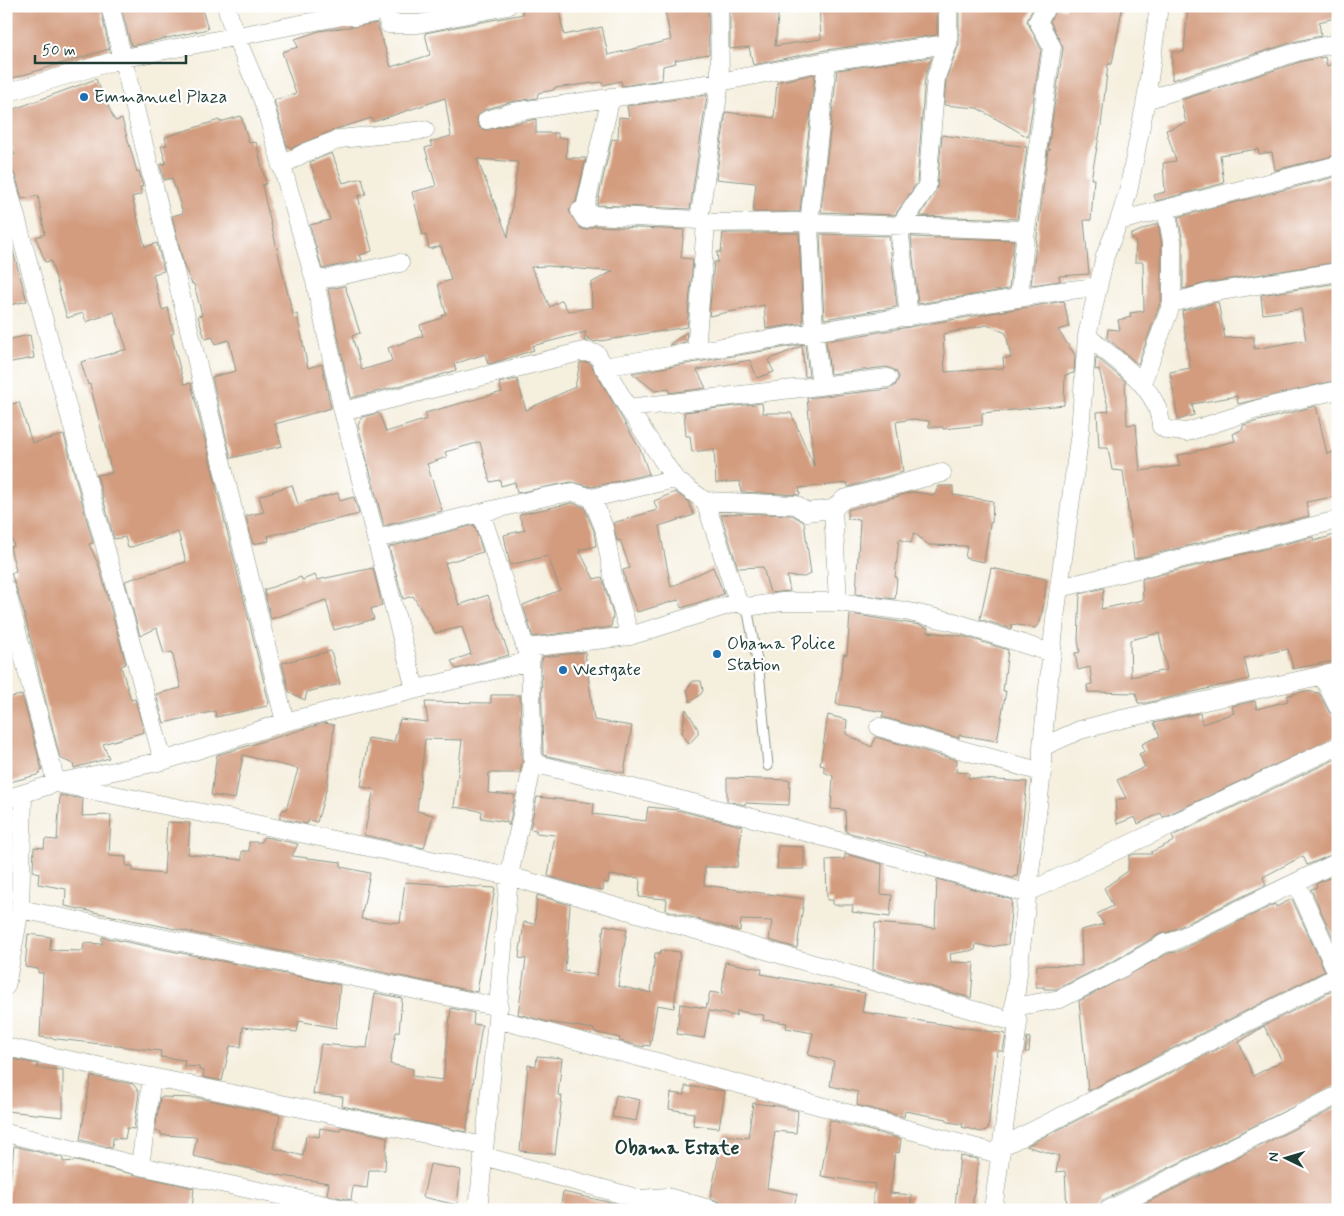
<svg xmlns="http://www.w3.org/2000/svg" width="1344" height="1216" font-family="Mynerve,sans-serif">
<rect width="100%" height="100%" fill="#fff"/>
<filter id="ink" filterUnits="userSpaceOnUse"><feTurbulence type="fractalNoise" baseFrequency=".02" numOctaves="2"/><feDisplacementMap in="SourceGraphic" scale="10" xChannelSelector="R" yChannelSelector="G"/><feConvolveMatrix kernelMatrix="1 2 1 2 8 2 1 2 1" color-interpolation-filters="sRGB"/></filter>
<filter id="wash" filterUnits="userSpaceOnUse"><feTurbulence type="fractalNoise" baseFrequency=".0096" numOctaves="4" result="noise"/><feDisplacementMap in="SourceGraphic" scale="20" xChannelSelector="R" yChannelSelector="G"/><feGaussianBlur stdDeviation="1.12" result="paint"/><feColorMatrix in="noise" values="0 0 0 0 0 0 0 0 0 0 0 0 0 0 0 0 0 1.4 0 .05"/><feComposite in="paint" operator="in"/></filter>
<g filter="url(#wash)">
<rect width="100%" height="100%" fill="#f5efde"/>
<g id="blocks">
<path fill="#d39c7f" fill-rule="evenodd" d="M6,6H100L110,51L109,49L10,79L6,65Z
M121,6H201L208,29L131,46Z
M534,6H558L564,35L602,27L608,55L671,40L664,6H708L709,54L675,60L676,63L663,66L662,80L622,86L621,81L603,85L602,82L554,88V90L538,93L537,98L510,102L484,110L477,118L479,127L485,130L536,119V133H558V138H567L566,158H586L576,201L569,211L580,228L585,230L595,226L684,230L681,258L693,259L687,327L594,342L587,337L589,341H584L586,332L532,346L534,350L493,363L488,364L485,354L454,364L456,370L435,377L351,398L328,289L345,286L360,333L352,336L362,370L392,361L388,348L423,336L420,325L442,318L441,316L446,314L438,284L451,280L441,246L429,249L426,234L423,235L412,192L436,186L425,148L432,146L430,142L451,136L445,98L373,122L372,118L336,129L292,148L287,146L274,100L296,94L282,52L298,47L295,39L319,31L377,23L391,67L430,55L425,33L523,14L522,9ZM477,159L518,162L508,237ZM547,266L591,270L613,271L591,283L592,308L568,311L562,300L550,307L531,267Z
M730,6L779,7L775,46L821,39L819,6H937V35L826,50L753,65L749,47L730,49Z
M959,6H1034L1027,21L1041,49L1028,137L977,108L944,105L946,79L959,44Z
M1066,6L1122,9L1112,64H1108L1101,126L1091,179H1094L1091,220H1084L1089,274L1059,276L1060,281L1031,285L1048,150H1051L1048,149L1063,48L1050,21L1057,8L1066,9Z
M1188,6H1338V17L1319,22L1321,36L1297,41L1172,80V52H1184Z
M932,57L925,76L917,183L895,215L821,212L837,70Z
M1325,57L1327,66L1338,61V155L1275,170L1272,152L1259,154L1258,149L1220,155L1224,183L1156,201L1154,195L1165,192L1163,163L1176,161L1166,130L1186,123L1181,100L1303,61Z
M815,74L800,212H753L756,183L716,179L726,112L774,118L777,82Z
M96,79L115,121L122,119L137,172L139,171L143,186L140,187L142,194L132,197L145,247L157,243L164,271L153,274L162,310L168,308L174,333L171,334L184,384L191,383L269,703L267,706L216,717L215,711L164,723L156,694L181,688L172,652L164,654L157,628L140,636L125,581L186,562L178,532L128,548L125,537L114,539L97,475L112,473L90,384L88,385L81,362L127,349L114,312L86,322L83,313L67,318L51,261L45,262L36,237L45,234L38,196L22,199L16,177L13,172L6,170V156L15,155L6,129V112Z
M707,95L690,209L597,205L612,139L618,140L619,117L629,118L627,106Z
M241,116L249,143L256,142L266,184L262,185L265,199L293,315L297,314L308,368L322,364L331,408L275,424L282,446L231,458L212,377L236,371L229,340L215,344L213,337L205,339L198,316L202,315L194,284H192L184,266L172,216L183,213L172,178L164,180L160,165L166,163L161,146L167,145L165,137L219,120L220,122Z
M942,135L1027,147L1017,219L920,216L937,188Z
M332,153L343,183L362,178L366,194L358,196L372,251L360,255L362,260L322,269L310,225L330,220L310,162Z
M1338,176V262L1206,283L1183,289V241L1178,217Z
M1158,223L1161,242V301L1138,364L1107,338L1108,329L1120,330L1118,320L1131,317L1130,313L1144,311L1143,262H1135L1136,243L1130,235Z
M723,233H799L803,323L766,329L764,305L709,316L714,262H718L717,252H721Z
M820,234L889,236L897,307L824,319Z
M911,237L1014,240L1009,289L918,304Z
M6,244H11L27,301L6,306Z
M1338,283V380L1238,404L1237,396L1192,404L1194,415L1178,420L1170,372L1190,368L1182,311L1218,302L1225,338L1254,337V349L1306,340L1301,309L1263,314L1261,295Z
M1064,301L1069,327L1058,330L1075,355L1074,373L1065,375L1064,405L982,413V425L943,429V427H929V421L913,419L896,422L903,472L848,487V483L799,488L800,495L741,492L740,481L716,483L714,449L692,452L690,436H686L684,412L762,403L763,413H791L814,466L807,398L889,389L895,386L899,377L896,371L887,367L830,374L826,341ZM987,325L1006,333L1011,358H1003L1004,368L945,372L943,334Z
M687,332L686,342L669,345Z
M30,335L34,358L6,363V340Z
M805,344L809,376L805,377L802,346L768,360L774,372L757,378L750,360L697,370L706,388L669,393V389L655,391L632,373Z
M1096,357L1125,381L1127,425L1136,424L1140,471L1180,466L1177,456L1235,441L1233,434L1243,429V425L1316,406L1327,454L1338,451V496L1306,502L1309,516L1134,559L1123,471L1112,470L1108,448H1099L1097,412L1109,411L1099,369L1095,370Z
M584,362L590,363L641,451L649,474L592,487L571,482L517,493L515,482L501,486L500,480L490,482L480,442L445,452L447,457L427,464L442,511L384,526L358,425L362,417L379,413L386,432L427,419L425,413L502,392L499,383L517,379L526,410L575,387L580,363Z
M19,402L32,443L64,435L93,543L89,544L99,566L126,664L121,666L131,700L135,699L144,732L103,744L109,758L74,768L73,764L60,758L23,609L11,573L16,571L10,547L14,546L8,526L13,525L6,505V406Z
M292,485L298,504L338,493L340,501L354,497L359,514L268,536L269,541L253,544L246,516L264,512L259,496Z
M938,486H953V495L993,501L992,523H990L984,562L965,558L967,546L929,545L914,533L911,543L899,539L895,577H897L895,599L856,594L860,520L848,519V510L913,492L935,495Z
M675,492L688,501L694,515L659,526L671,587L713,567L724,594L682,608L678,600L637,612L627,587L623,570L630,568L620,540L617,541L613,523L657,510L654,501Z
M572,503L584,507L594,531L596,546L579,550L594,579L602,577L613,615L611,627L533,637L523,605L560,590L548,556L510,565L504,535L525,530L519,516L521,514Z
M738,513L792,515L804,522L811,574L804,577L787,576L790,591L770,593L763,567L738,568L721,515Z
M474,525L483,552L445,563L459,605L488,595L509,655L456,669L451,661L471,654L462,627L435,633L413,596L403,599L389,547Z
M1338,534V660L1293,669L1288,649L1244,658L1249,679L1146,703H1138L1136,693L1088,692L1087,685L1092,684L1090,667L1078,670L1075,653L1080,652L1078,640L1080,594L1104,588L1101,609L1143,600L1142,579L1313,537L1314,541ZM1159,633L1167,670L1131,677L1130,640Z
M373,568L382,605L371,609L374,619L334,630L326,600L271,619L264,590L301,577L302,580L315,575L317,580Z
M991,568L1046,579L1044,603L1040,622L1035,628L1012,624L1011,629L980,619Z
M850,614L920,625L928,628V632L963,636L1008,650L1003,691H1006L997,741L959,735V738L882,717L884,712L836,704L844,654L847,655Z
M6,633L12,653L6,654Z
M331,651L340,684L307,692L305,700L289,692L282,663Z
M585,652L594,720L632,726L624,773L543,755L541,663L543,657Z
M693,681H701L703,690L701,694L690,702L687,689Z
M1304,691L1319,693L1329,712L1337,718L1338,736L1163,817L1161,813L1138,824L1135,817L1117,824L1115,800L1126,798L1117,780L1145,767L1139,754L1145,751L1142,744L1160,736L1154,723L1200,713L1202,724L1234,713L1232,706L1255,701L1257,709L1288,701L1287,696Z
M22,695L42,770L37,775L6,783V698Z
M491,695H520L522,762L520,773H489L488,793L515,795L509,826L507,822L481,818L482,811L454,807L462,740L425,739L417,811L433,815L424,848L364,835L374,789L361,787L368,738L394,742L400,719L428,722L425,702L491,703Z
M686,709L698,729V734L689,744L682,733Z
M828,715L847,720L846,734L872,747L875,737L957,760L956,772L969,773L968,778L1027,782L1017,876H1014L1013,878L926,854V852L846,832L845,810L831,809L833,776L824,772V766L820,765Z
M324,723L334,725L327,787L317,822L309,820L307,824L279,818L283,809L286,810L298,769L243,755L235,799L211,795L217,755Z
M1338,758V852L1307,865L1303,856L1263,877L1266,885L1169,932L1160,934L1117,959L1057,989H1044V987H1036L1037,965L1082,966L1081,930L1104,924L1097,914L1113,906L1104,888L1128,871L1129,856L1134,854H1152L1151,852L1174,841L1172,836Z
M727,778L790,780L789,805L745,803V805L727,801Z
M60,795L83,799L82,816L111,815L109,856L126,857V866H133V871L164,874L167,822L190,823L188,854L242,860V851H249V842H262L263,837L270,838L298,844L292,856L341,862V867L370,873L361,919L400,923L405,882L495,888L477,992L65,906L66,889L38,884L39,873L33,871L34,847L44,848L45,839L57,840Z
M537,797L594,803L593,814L646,821L648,807L677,810L742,826L737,867H705L704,885L804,899L797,948L769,940L772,921L741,920L740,931L666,910L667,899L639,897L640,878L609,875L608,883L604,882L603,890L588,888L548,876L555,835L536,833V830L530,829Z
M778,846L804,847V869H777Z
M845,854L882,864L881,894L892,895L890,917L852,912L853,905H833V900H827L826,860L845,859Z
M1338,874L1333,877L1338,887V949L1311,889L1317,887L1316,884Z
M937,879L1012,900L1008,944L990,947L976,944L975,950L950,954L951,962L974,963L971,998L873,970L875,923L935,928Z
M537,895L570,905L565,971L597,975L604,925L627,929L618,986L651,993L655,953H660L661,950L680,952L674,1008L657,1005L650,1046L644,1045V1047L619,1041L620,1038L594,1032V1029L548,1022L518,1014L526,959L519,958L524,922L535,924Z
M1292,899L1325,971L1088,1091L1079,1001L1169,953L1177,952L1275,904L1276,907Z
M28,934L51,937L50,950L83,951L84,943L102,944V937L340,985L336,1028L299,1021L297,1032L243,1027L241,1047L230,1046L222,1081L203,1077L204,1071L199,1070V1067L184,1066L185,1060L160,1057L161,1051L40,1037L43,973H38V969L25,967Z
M725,962L762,969L761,974L865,993L862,1012L1006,1034L1003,1051H997L988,1129L981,1132L962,1127L963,1124L947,1122V1119L905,1111L904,1117L857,1105L858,1092L830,1086L834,1061L808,1055L813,1033L786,1028L787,1023L763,1020L764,1015L737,1011L736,1016L709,1011L704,1038L677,1034L680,1004L706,1008L710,992L722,994Z
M1338,988V1085L1103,1200L1097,1210H1067L1065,1171L1056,1172L1059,1156L1026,1146ZM1264,1026L1282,1061L1253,1076L1239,1042Z
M375,993L402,998L399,1032H396L390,1064L413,1069L412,1076L443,1080L451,1008L474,1013L473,1024L482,1025L466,1132L342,1106L343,1097L313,1094L321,1044L367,1048Z
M1027,1037L1030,1038L1029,1052H1025Z
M537,1056L562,1058L558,1095L562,1096L555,1154L520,1151L528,1065L536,1066Z
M13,1059L38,1064L37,1068L63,1070V1117L7,1111Z
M91,1076L133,1084L139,1092L134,1129L127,1128L125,1139L113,1138L112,1148L80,1140Z
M685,1086L725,1091L719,1128L693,1125L694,1113L669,1109L671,1093L685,1095Z
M616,1095L640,1100L636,1121L612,1117Z
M160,1097L199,1098L280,1115L273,1148L303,1156L306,1135L319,1137L320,1128L340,1131L341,1127L387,1137L385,1170H369L367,1188L353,1186L351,1200L327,1195L329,1183L283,1176L193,1156L197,1137L161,1135V1132L155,1131Z
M753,1103L778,1106L798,1111L796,1133L775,1131L767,1188L797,1194L793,1210H723L720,1202L710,1198L723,1135L748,1138Z
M1338,1107V1203L1320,1210H1132Z
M830,1120L901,1139L899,1153L895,1152L890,1193L912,1195L910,1210H872L875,1184L821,1176Z
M14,1146L63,1158V1162L76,1161L194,1188L192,1210H7Z
M960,1156L978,1159L972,1210L955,1207Z
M430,1164L461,1170L457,1205L423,1197Z
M563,1192L617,1204L616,1210H560Z"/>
</g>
</g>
<g filter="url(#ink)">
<use href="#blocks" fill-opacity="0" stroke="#8a9689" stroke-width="1"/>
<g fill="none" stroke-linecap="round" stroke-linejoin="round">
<g stroke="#8a9689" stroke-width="11">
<path id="lane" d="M747,607L759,671L768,766"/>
</g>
<g stroke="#8a9689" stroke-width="19">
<path id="street" d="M110,6L285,722
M226,6L235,35L264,103L315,281L343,411L415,689
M6,93L124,58L348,15L355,17L385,11L389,24H418L507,6
M611,97L585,208L580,211L585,219L593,215L699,220
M1146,100L1300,51L1338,43
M487,120L513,112L720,82L827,61L948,44
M281,166L306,152L340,139L425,130
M6,180L163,761
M1166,209L1172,241V303
M1119,221L1338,165
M706,223L795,222L1026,230
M315,281L400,263
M1019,298L1026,230L1052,47L1038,21L1047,6
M909,317L899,227L927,187L936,77L948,44V6
M1087,336C1114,359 1159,386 1161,426L1167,430L1187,432L1258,409L1338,390
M696,351L706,223L699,220L720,82L719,6
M603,367L1053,292L1097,287
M1142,383L1172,303L1208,293L1338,272
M821,385L814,332L809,224L827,61
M628,408L888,378
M343,411L584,351L597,354L628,408L675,479L705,501L738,602
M592,498L675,479
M705,501L796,505L806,512L833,509L838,602
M833,509L844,499L942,473
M376,539L544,497L573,492L592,498L604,528L614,582L630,636
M1060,588L1338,520
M6,589L56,783L509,876L1018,1023
M1322,675L1338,707
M879,727L1042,772
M1042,747L1080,730L1122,719L1338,672
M533,763L777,824L1026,893L1338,746
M6,799L56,783L163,761L285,722L530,661L535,647L630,636L738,602L747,607L782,602H838L905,611L954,622L1052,653
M1297,884L1338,975
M20,909L499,1007
M6,986L20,909L23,794
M1014,1007L1060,999L1122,968L1165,943L1172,942L1338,862
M497,1019L999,1154
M6,1047L484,1146
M6,1133L140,1166L349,1210
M999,1148L1338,976
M483,1156L640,1199L667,1197L713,1210
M140,1166L152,1077
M478,1210L497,1019L509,876L533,763L530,661L481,513
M993,1210L1018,1023L1014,1007L1042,772V747L1056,610L1080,432L1087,336L1105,256L1119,221L1128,192L1146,100L1159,6
M1108,1210L1338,1095"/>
</g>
<use href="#lane" stroke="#fff" stroke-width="9"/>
<use href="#street" stroke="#fff" stroke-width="18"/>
</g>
</g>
<g fill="#1f6fb2" stroke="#fff" stroke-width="2">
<circle cx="84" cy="97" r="5"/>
<circle cx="717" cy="654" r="5"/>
<circle cx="563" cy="670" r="5"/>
</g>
<g text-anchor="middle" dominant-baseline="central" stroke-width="4.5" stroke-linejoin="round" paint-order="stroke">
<g font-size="18" fill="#1f3d34" stroke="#fff" text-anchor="start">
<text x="94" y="97">Emmanuel Plaza</text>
<text x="727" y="644">Obama Police<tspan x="727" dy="21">Station</tspan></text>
<text x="573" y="670">Westgate</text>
</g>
<g font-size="20" font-weight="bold" fill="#1f3d34" stroke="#fff">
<text x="677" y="1148">Obama Estate</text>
</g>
</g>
<rect width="1344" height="1216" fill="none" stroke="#fff" stroke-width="25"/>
<g transform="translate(1286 1158) rotate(275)" stroke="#ffffff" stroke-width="4" paint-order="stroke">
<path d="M0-4L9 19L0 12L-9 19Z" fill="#1f3d34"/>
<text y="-8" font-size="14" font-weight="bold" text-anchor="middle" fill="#1f3d34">N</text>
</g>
<path d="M35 55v8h151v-8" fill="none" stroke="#1f3d34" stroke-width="2.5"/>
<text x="42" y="55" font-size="15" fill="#1f3d34" stroke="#ffffff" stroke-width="4" paint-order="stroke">50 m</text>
</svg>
